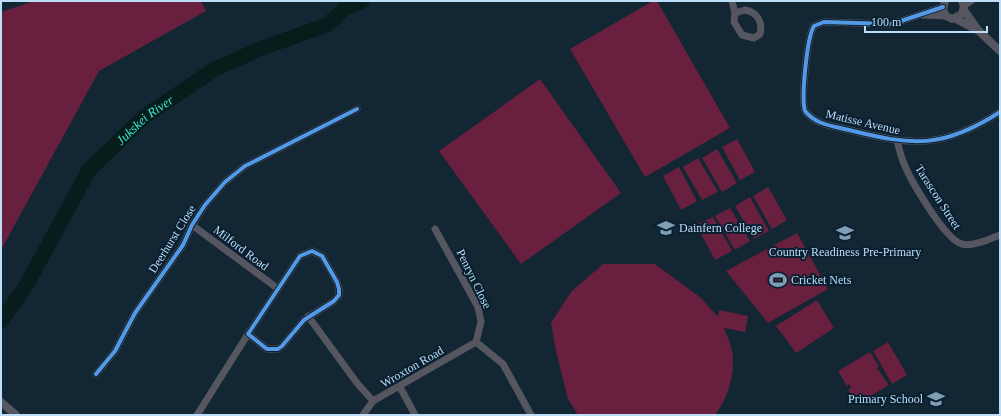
<svg xmlns="http://www.w3.org/2000/svg" width="1001" height="416" font-family="Georgia,serif">
<rect width="100%" height="100%" fill="#122634"/>
<path fill="#691f3e" d="M34,1H201L206,11L99,71L1,250V12Z
M653,1H657L730,128L645,177L570,49Z
M540,79L621,193L521,264L439,151Z
M737,139L755,172L740,180L722,147Z
M717,149L737,183L722,192L702,158Z
M698,158L718,192L702,200L683,167Z
M679,167L697,201L681,210L663,176Z
M768,187L787,220L772,229L753,196Z
M750,197L769,231L754,239L735,206Z
M730,208L750,241L735,250L715,216Z
M713,217L732,251L715,260L696,225Z
M797,233L828,289L768,323L726,271Z
M603,264H655L701,298L718,317L719,310L748,316L745,332L724,328C726,334 729,340 731,346C737,369 729,397 715,415H578L568,399L556,351L551,323L571,292Z
M817,300L834,328L796,353L776,326Z
M888,342L907,375L892,384L873,351Z
M870,352L879,366L877,368L889,385L857,404L848,390L851,388L849,384L847,386L838,371Z"/>
<g fill="none" stroke-linecap="round" stroke-linejoin="round">
<path stroke="#071d1b" stroke-width="15" id="s1" d="M1,321L26,286L89,170L145,116L215,69L262,48L327,25L344,9L362,1"/>
<path stroke="#565660" stroke-width="7" d="M732,1L735,13
M964,6L971,1
M943,7L892,24L824,22L814,26C807,37 801,98 805,111C816,125 833,126 849,130C913,146 943,149 1000,112
M745,10C757,12 763,22 760,34L754,38L742,35L734,22L735,13Z
M923,15L946,16
M897,140C899,147 900,154 903,161C909,178 945,240 962,244C973,247 989,239 1000,235
M192,225L277,288
M435,229L478,307L481,322L476,342
M312,251L322,256L337,282L339,289V295L334,301L304,320L282,346L278,349H267L248,334L300,256Z
M308,316L357,383L373,401
M476,342L503,364L531,415
M96,374L115,351L135,313L183,245L192,225L205,205L225,182L245,166L357,109
M400,387L415,415
M197,415L248,334
M363,415L373,401L476,342"/>
<path stroke="#565660" stroke-width="8" d="M945,1L943,10L946,16L952,19L962,14L964,6L962,1
M964,10L978,30L1000,51
M956,19L977,30
M1,402L16,415"/>
<g stroke="#0a2030" stroke-width="6">
<path id="cycleway" d="M943,7L892,24L824,22L814,26C807,37 801,98 805,111C816,125 833,126 849,130C913,146 943,149 1000,112
M312,251L322,256L337,282L339,289V295L334,301L304,320L282,346L278,349H267L248,334L300,256Z
M96,374L115,351L135,313L183,245L192,225L205,205L225,182L245,166L357,109"/>
</g>
<use href="#cycleway" stroke="#5399e6" stroke-width="4"/>
</g>
<defs>
<g id="school-bare" transform="scale(1.38)"><path d="M0-5L7-2L0 1L-7-2ZM-4 1L0 2.5L4 1V4Q0 6-4 4Z" fill="#809eb3" stroke="#0a2030" stroke-width="2.5" paint-order="stroke"/></g>
<g id="stadium-bare" transform="scale(1.38)"><path d="M0-5a6.5 5 0 1 0 0 10a6.5 5 0 1 0 0-10ZM-3.5-1.8h7v3.6h-7Z" fill="#809eb3" stroke="#0a2030" stroke-width="2.5" paint-order="stroke"/></g>
</defs>
<g fill-rule="evenodd">
<use href="#school-bare" x="666" y="228"/>
<use href="#school-bare" x="845" y="233"/>
<use href="#stadium-bare" x="778" y="280"/>
<use href="#school-bare" x="936" y="399"/>
</g>
<g text-anchor="middle" dominant-baseline="central" stroke-width="4" stroke-linejoin="round" paint-order="stroke">
<g font-size="12" fill="#bcdef8" stroke="#0a2030">
<text transform="translate(863 122) rotate(13)">Matisse Avenue</text>
<text transform="translate(938 197) rotate(57)">Tarascon Street</text>
<text transform="translate(172 239) rotate(-58)">Deerhurst Close</text>
<text transform="translate(241 248) rotate(37)">Milford Road</text>
<text transform="translate(474 279) rotate(64)">Penryn Close</text>
<text transform="translate(412 367) rotate(-30)">Wroxton Road</text>
</g>
<g font-size="12" fill="#bcdef8" stroke="#0a2030" text-anchor="start">
<text x="679" y="228">Dainfern College</text>
<text x="845" y="252" text-anchor="middle">Country Readiness Pre-Primary</text>
<text x="791" y="280">Cricket Nets</text>
<text x="923" y="399" text-anchor="end">Primary School</text>
</g>
<g font-size="13" font-style="italic" fill="#3ce9d2" stroke="#0a2030">
<text stroke="none"><textPath href="#s1" startOffset="250">Jukskei River</textPath></text>
</g>
</g>
<rect width="1001" height="416" fill="none" stroke="#bcdef8" stroke-width="4"/>
<path d="M865 26v6h122v-6" fill="none" stroke="#bcdef8" stroke-width="2"/>
<text x="871" y="26" font-size="12" fill="#bcdef8" stroke="#0a2030" stroke-width="3" paint-order="stroke">100 m</text>
</svg>
